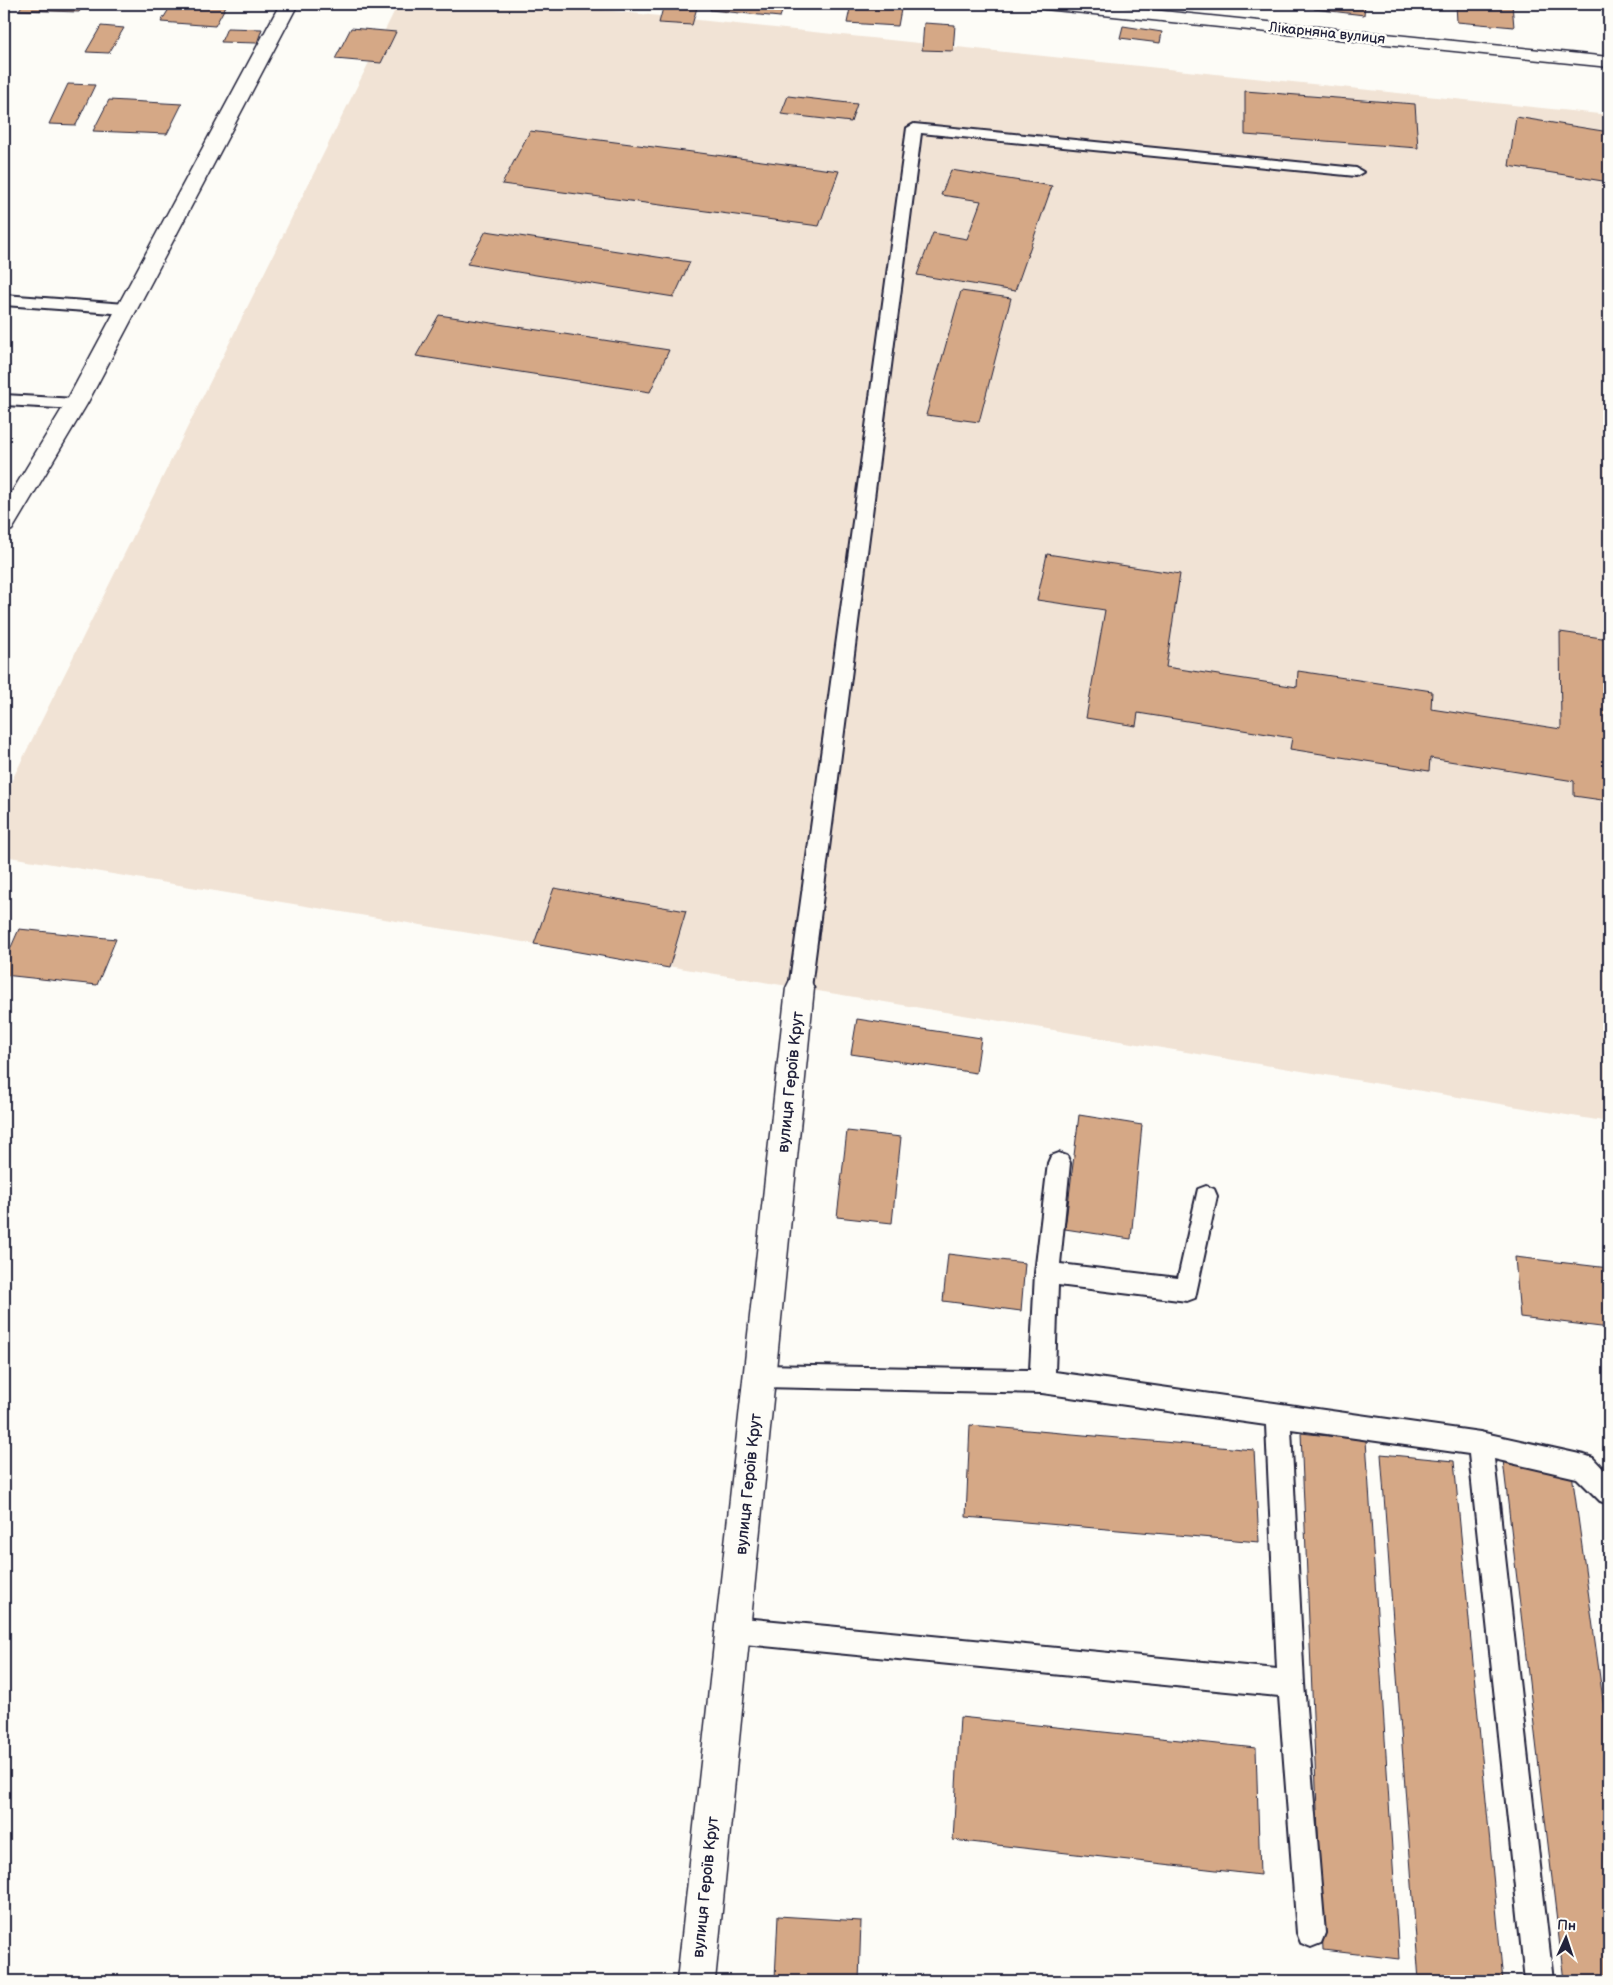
<svg xmlns="http://www.w3.org/2000/svg" width="1613" height="1985" font-family="'Balsamiq Sans',sans-serif">
<rect width="100%" height="100%" fill="#fdfcf7"/>
<filter id="ink" filterUnits="userSpaceOnUse"><feTurbulence type="fractalNoise" baseFrequency=".02" numOctaves="2"/><feDisplacementMap in="SourceGraphic" scale="10" xChannelSelector="R" yChannelSelector="G"/><feConvolveMatrix kernelMatrix="1 2 1 2 8 2 1 2 1" color-interpolation-filters="sRGB"/></filter>
<g filter="url(#ink)">
<path fill="#f1e3d5" d="M398,4H545L1609,115V1122L4,856V796Z"/>
<path fill="#d5a886" stroke="#22223b" d="M23,4H84L79,12L19,10Z
M172,4H227L215,26L161,22Z
M664,4H698L692,25L659,23Z
M712,4H785L780,17L710,10Z
M851,4H902L898,26L847,23Z
M1315,4H1365L1364,15L1314,9Z
M1456,4H1512L1514,27L1457,22Z
M924,23L955,25L953,51L922,50Z
M101,26L124,28L109,53L86,52Z
M1123,26L1162,32L1160,43L1120,38Z
M227,28L262,29L257,43L221,42Z
M351,28L396,32L381,63L335,59Z
M68,84L95,85L76,125L49,124Z
M1245,91L1415,104L1418,148L1245,135Z
M788,96L857,104L851,122L781,114Z
M109,100L182,104L167,134L93,131Z
M1516,117L1609,132V182L1509,166Z
M530,131L839,171L819,226L502,184Z
M951,170L1052,186L1015,291L917,275L933,233L967,239L981,201L941,195Z
M486,231L690,262L674,297L467,264Z
M961,291L1011,298L979,422L926,415Z
M439,315L669,350L650,392L416,356Z
M1047,554L1180,574L1166,667L1297,687L1298,671L1432,691L1431,709L1561,729L1560,632L1609,639V801L1574,796V781L1430,758L1429,771L1290,749L1292,738L1138,713L1136,726L1086,718L1105,610L1037,600Z
M554,888L686,911L669,968L534,944Z
M19,929L116,939L97,985L4,975V963Z
M857,1019L981,1038L976,1073L851,1054Z
M1079,1115L1142,1125L1131,1239L1065,1229Z
M847,1131L901,1137L892,1223L837,1217Z
M948,1254L1025,1263L1021,1311L943,1301Z
M1515,1257L1609,1268V1328L1520,1317Z
M970,1425L1254,1450L1259,1542L966,1517Z
M1301,1433L1366,1440L1399,1959L1323,1950Z
M1381,1454L1454,1461L1503,1981H1419Z
M1503,1460L1571,1466L1609,1744V1981H1564Z
M960,1717L1256,1748L1260,1875L953,1840Z
M778,1916L861,1921L859,1981L775,1979Z"/>
<g fill="none" stroke-linecap="round" stroke-linejoin="round">
<g stroke="#22223b" stroke-width="4">
<path id="lane" d="M914,124L1356,168L1363,172L1356,176L921,133L811,988L808,994L800,997L792,994L789,988L907,128Z
M4,295L126,304L132,305L134,309L132,313L126,314L4,305Z
M4,395L76,399L82,400L84,404L82,408L76,409L4,405Z
M1059,1153L1067,1156L1070,1163L1060,1264L1178,1278L1198,1189L1206,1186L1214,1189L1217,1196L1195,1298L1187,1301L1058,1285L1055,1372L1480,1432L1584,1455L1593,1458L1609,1475V1504L1600,1501L1577,1478L1494,1459L1553,1981H1525L1469,1454L1291,1429L1304,1684L1325,1933L1321,1943L1311,1947L1301,1943L1297,1933L1279,1696L733,1643L724,1639L720,1630L724,1621L733,1617L1277,1669L1266,1425L1042,1393L761,1387L752,1384L749,1376L752,1368L761,1365L1030,1370L1035,1273L1048,1163L1051,1156Z"/>
</g>
<g stroke="#22223b" stroke-width="3">
<path id="street" d="M280,4H298L87,404L12,530L4,532V505L65,404Z
M1036,4H1094L1609,57V67L1045,9L1039,8Z
M800,977L810,980L814,988L715,1981H677L786,988L790,980Z"/>
</g>
<use href="#lane" fill="#fdfcf7" fill-rule="evenodd"/>
<use href="#street" fill="#fdfcf7" fill-rule="evenodd"/>
</g>
</g>
<g text-anchor="middle" dominant-baseline="central" stroke-width="5" stroke-linejoin="round" paint-order="stroke">
<g font-size="14" fill="#22223b" stroke="#fdfcf7">
<text transform="translate(1327 33) rotate(6)">Лікарняна вулиця</text>
</g>
<g font-size="16" fill="#22223b" stroke="#fdfcf7">
<text transform="translate(791 1082) rotate(-84)">вулиця Героїв Крут</text>
<text transform="translate(749 1484) rotate(-84)">вулиця Героїв Крут</text>
<text transform="translate(706 1887) rotate(-84)">вулиця Героїв Крут</text>
</g>
</g>
<rect width="1613" height="1985" fill="none" stroke="#fdfcf7" stroke-width="20"/>
<rect x="10" y="10" width="1593" height="1965" fill="none" stroke="#22223b" stroke-width="2" filter="url(#ink)"/>
<g transform="translate(1566 1938) rotate(3)" stroke="#fdfcf7" stroke-width="4" paint-order="stroke">
<path d="M0-4L9 19L0 12L-9 19Z" fill="#22223b"/>
<text y="-8" font-size="14" font-weight="bold" text-anchor="middle" fill="#22223b">Пн</text>
</g>
</svg>
